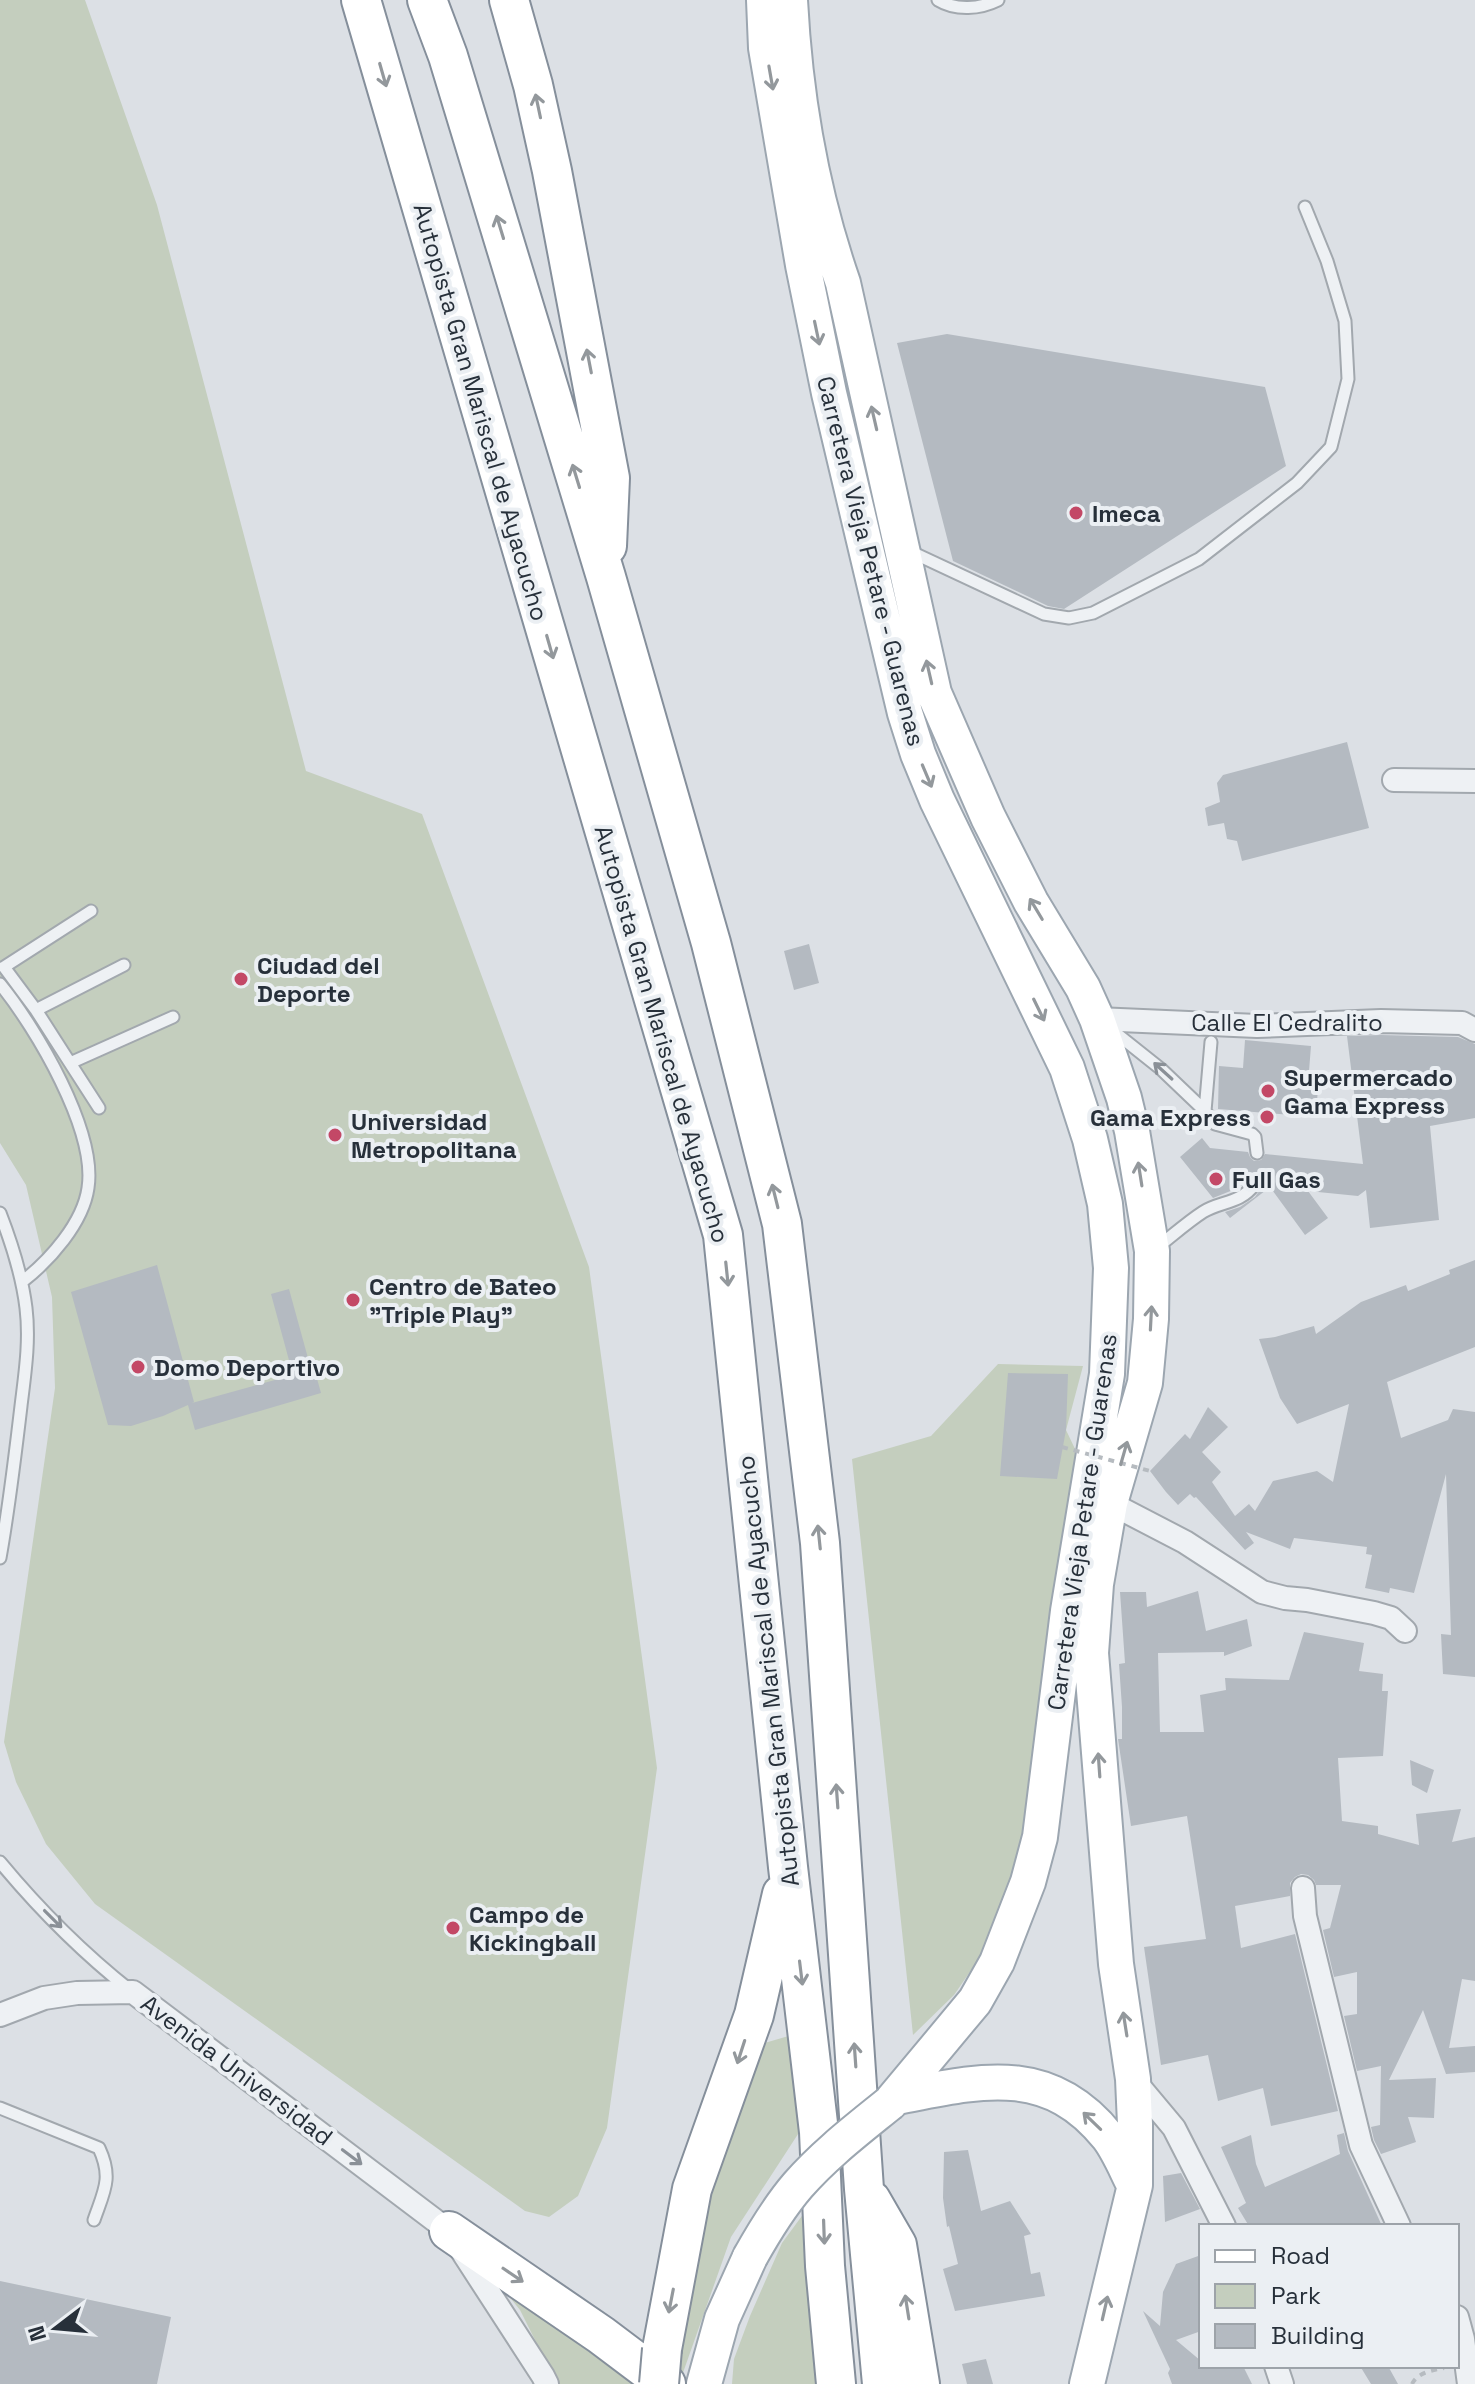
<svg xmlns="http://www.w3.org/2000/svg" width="1475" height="2384" font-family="'Space Grotesk',sans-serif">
<rect width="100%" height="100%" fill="#dce0e5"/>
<path fill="#c4cebe" d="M0,0H85L157,205L306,771L422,814L589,1267L657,1768L607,2128L578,2196L549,2217L525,2211L95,1904L46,1844L16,1782L4,1742L55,1388L52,1297L26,1185L0,1143Z
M998,1364L1083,1366L1066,1430L1076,1451L1073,1481L1055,1583L1049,1686L1025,1849L985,1950L954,1995L913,2035L852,1459L931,1436Z
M792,2035L800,2131L731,2237L679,2384L666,2375L689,2289L715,2176L761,2044Z
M807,2209L818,2384H732L734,2359L750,2316L782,2243Z
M453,2226L665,2384H557L520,2310Z"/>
<path fill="#b4bac1" d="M947,334L1265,387L1286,466L1064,609L1048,606L953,561L897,343Z
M1347,742L1369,828L1242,861L1237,841L1227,839L1224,823L1208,826L1205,808L1220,802L1217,783L1223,775Z
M809,944L819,983L794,990L784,951Z
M1381,1035L1458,1037L1475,1044V1118L1430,1126L1439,1220L1370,1228L1366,1190L1358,1196L1308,1191L1328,1218L1305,1235L1270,1187L1230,1218L1225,1212L1240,1207L1255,1197L1262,1187L1260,1179L1251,1177L1238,1188L1213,1198L1180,1157L1202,1138L1210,1148L1248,1152L1250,1157L1254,1161L1261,1160L1265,1154L1363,1164L1347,1036Z
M1245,1040L1311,1046L1309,1071L1319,1072L1316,1117L1218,1109L1219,1066L1243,1068Z
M1475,1260V1347L1387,1382L1401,1438L1448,1420L1453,1409L1475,1412V1677L1443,1674L1441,1634L1451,1635L1446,1474L1414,1593L1390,1588L1389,1593L1365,1588L1372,1555L1366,1554L1367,1547L1294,1538L1290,1549L1246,1532L1254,1543L1245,1550L1196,1497L1194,1498L1190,1494L1178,1505L1166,1492L1150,1471L1185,1434L1190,1439L1208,1407L1228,1427L1202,1452L1221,1472L1212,1482L1235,1516L1249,1504L1255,1511L1273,1481L1317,1471L1333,1482L1349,1404L1297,1424L1280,1398L1259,1339L1275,1337L1314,1326L1316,1334L1361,1302L1406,1285L1408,1291L1450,1274L1449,1270Z
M157,1265L194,1402L192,1403L293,1375L271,1294L289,1289L311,1369L314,1368L321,1393L195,1430L188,1405L163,1416L131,1426L108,1425L71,1292Z
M1008,1373L1068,1374L1066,1430L1057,1479L1000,1476Z
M1198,1591L1206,1631L1247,1619L1252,1646L1224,1656V1652L1158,1653L1160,1732H1204L1200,1695L1226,1690L1225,1678L1289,1680L1304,1632L1364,1643L1359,1671L1383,1674L1382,1691H1388L1383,1756L1338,1758L1342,1821L1378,1826V1834L1419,1845L1416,1814L1461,1809L1452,1842L1475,1837V1981L1462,1979L1449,2048L1475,2046V2072L1446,2074L1423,2010L1389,2080L1436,2078L1434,2118L1408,2117L1416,2142L1381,2154L1374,2140L1371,2127L1380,2125L1381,2066L1357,2071L1344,2016L1357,2014V1972L1334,1977L1323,1930L1330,1928L1341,1885H1316L1314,1880L1308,1875L1301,1874L1295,1877L1290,1883V1896L1235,1906L1241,1948L1295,1934L1338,2111L1271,2126L1263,2088L1218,2101L1208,2055L1161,2065L1144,1947L1206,1939L1187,1816L1131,1826L1118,1739H1122V1707L1119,1664L1125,1663L1120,1592H1146L1147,1607Z
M1410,1760L1434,1770L1427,1793L1412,1785Z
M1344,2133L1348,2151L1382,2226H1249L1238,2208L1246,2203L1221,2147L1251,2135L1256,2164L1265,2187L1340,2154L1337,2135Z
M968,2150L981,2211L1010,2201L1031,2234L1024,2236L1031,2274L1040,2272L1045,2296L955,2311L943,2269L958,2264L949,2226L947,2227L943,2198L944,2152Z
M1181,2173L1200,2209L1165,2222L1163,2176Z
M1201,2255V2331L1176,2340L1201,2361V2366H1243L1252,2384H1172L1168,2373L1170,2369L1143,2311L1160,2326L1163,2292L1176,2264Z
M0,2281L171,2317L157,2384H0Z
M986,2359L993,2384H967L962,2364Z
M1360,2366H1388L1398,2384H1371Z"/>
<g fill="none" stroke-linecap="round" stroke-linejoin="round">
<g stroke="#a2a8ae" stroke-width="15">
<path id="service" d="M938,0C956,11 980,9 998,0
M907,550L1044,614L1069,618L1093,613L1199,559L1297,483L1331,447L1348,379L1345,321L1327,261L1305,207
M0,984C36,1028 97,1131 88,1188C83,1223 50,1260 23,1281
M36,1010L4,967L91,911
M1112,1030L1161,1069L1205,1111L1215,1124L1252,1134L1255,1137L1257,1153
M70,1063L36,1010L124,965
M99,1108L70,1063L173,1017
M1205,1111L1211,1042
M0,1213C12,1244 22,1275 26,1308C30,1341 25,1373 21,1406C15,1457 9,1508 0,1558
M1155,1249C1171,1237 1186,1223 1203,1212C1220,1201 1240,1204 1254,1185
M0,1862C39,1909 83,1953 131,1991
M0,2108L99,2148C113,2178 104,2191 94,2220"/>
</g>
<g stroke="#a2a8ae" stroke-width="26">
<path id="minor" d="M1394,780L1475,781
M1097,1019L1257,1026L1381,1021L1462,1023L1475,1030
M1110,1503L1185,1542L1262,1592L1285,1598L1307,1600L1374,1613L1391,1618L1405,1631
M1303,1888L1305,1916L1361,2145L1399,2226
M0,2015L44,1998L77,1993L133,1992L449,2231L543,2376L547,2384
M1133,2079L1174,2128L1224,2226
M1457,2317L1463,2339L1469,2384
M1276,2366L1282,2384"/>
</g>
<g stroke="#9ca6b0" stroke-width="38">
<path id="primary" d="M764,0L766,48L803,265L829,393L905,713L918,754L937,800L1067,1068L1090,1139L1105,1204L1111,1268L1107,1374L1068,1611L1040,1837L1028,1882L997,1962L975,2001L890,2103
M790,0C795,97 811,191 843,283L934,693L988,817L1031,902L1083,988L1097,1019L1124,1098L1132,1131L1152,1251L1151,1319L1145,1383L1110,1503L1096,1584L1091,1653L1116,1964L1133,2079L1135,2124V2185L1087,2384
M897,2097C979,2081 1048,2062 1108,2137C1118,2150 1125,2167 1132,2181
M704,2384L722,2319L750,2257"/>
</g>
<g stroke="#858f9b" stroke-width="42">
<path id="motorway" d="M361,0L723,1235L788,1867L819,2132L825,2266L836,2384
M427,0L448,56L606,577L711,943L782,1224L820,1543L864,2189L882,2384
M509,0L533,85L552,171L610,478L607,546
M871,2200L897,2245L920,2384
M449,2231L601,2335L666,2384
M662,2349L692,2189L754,2015L782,1894"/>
</g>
<path stroke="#b6bbc0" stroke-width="4" stroke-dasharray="6 6" stroke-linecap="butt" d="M1412,2384C1417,2373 1432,2370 1444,2368"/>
<use href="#service" stroke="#eef1f4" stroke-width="11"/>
<use href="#minor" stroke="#eef1f4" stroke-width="22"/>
<use href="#primary" stroke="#fff" stroke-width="34"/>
<use href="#motorway" stroke="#fff" stroke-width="38"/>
<g stroke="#9ca6b0" stroke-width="38" stroke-linecap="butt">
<path id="primary-bridge" d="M750,2257C764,2232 779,2207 798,2185C825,2154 858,2129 890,2103"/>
</g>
<g stroke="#858f9b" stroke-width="42" stroke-linecap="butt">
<path id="motorway-bridge" d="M659,2384L662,2349"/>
</g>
<path stroke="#b6bbc0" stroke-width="4" stroke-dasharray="6 6" stroke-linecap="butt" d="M1062,1447L1150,1471"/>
<use href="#primary-bridge" stroke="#fff" stroke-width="34"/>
<use href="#motorway-bridge" stroke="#fff" stroke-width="38"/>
</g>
<defs><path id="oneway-shaft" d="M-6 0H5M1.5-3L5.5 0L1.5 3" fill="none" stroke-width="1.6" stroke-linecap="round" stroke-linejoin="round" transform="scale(2)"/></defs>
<g stroke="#93989c">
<use href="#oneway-shaft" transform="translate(383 75) rotate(74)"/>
<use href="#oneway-shaft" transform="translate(771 78) rotate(80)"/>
<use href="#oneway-shaft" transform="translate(538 106) rotate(-102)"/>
<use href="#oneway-shaft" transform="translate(500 227) rotate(-107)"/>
<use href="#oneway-shaft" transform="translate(817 333) rotate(78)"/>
<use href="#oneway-shaft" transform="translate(589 361) rotate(-101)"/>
<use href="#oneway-shaft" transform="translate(874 418) rotate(-103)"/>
<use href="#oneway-shaft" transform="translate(576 476) rotate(-107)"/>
<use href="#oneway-shaft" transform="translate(550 647) rotate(74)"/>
<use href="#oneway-shaft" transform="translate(929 672) rotate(-103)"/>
<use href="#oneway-shaft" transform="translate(927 776) rotate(67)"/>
<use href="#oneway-shaft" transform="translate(1036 909) rotate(-121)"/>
<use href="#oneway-shaft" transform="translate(1039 1010) rotate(64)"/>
<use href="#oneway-shaft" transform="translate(1140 1174) rotate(-99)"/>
<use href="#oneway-shaft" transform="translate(775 1196) rotate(-104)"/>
<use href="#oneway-shaft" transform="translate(727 1274) rotate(84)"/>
<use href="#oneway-shaft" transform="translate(1151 1318) rotate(-87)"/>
<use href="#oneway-shaft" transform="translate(1124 1453) rotate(-74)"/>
<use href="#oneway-shaft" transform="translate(819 1537) rotate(-96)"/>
<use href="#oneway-shaft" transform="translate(1099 1765) rotate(-94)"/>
<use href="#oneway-shaft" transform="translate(837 1796) rotate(-94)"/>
<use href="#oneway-shaft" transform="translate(801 1973) rotate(83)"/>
<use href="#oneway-shaft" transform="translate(1125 2024) rotate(-99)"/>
<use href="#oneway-shaft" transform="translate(741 2052) rotate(108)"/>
<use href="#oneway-shaft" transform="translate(855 2055) rotate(-94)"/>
<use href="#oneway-shaft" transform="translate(1092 2121) rotate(-136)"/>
<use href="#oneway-shaft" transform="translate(824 2232) rotate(88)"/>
<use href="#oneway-shaft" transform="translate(513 2275) rotate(34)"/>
<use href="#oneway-shaft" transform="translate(671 2301) rotate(101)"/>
<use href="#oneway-shaft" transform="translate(907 2307) rotate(-99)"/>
<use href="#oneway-shaft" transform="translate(1105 2308) rotate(-77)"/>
</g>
<g stroke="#8a9097">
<use href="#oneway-shaft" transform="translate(1163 1071) rotate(-138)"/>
<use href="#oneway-shaft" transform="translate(53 1919) rotate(45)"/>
<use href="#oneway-shaft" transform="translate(352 2157) rotate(37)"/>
</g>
<g fill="#c34866" stroke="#ebeff3" stroke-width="3">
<circle cx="1076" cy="513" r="8"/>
<circle cx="241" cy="979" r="8"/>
<circle cx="1268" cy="1091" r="8"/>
<circle cx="1267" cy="1117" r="8"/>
<circle cx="335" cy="1135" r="8"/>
<circle cx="1216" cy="1179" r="8"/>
<circle cx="353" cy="1300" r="8"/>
<circle cx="138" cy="1367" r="8"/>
<circle cx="453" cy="1928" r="8"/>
</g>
<g text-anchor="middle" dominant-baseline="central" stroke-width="8" stroke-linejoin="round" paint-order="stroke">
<g font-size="24" fill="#27303a" stroke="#ebeff3">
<text transform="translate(481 412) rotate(74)">Autopista Gran Mariscal de Ayacucho</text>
<text transform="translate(871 561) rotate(76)">Carretera Vieja Petare - Guarenas</text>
<text x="1287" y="1022">Calle El Cedralito</text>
<text transform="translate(662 1034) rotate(74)">Autopista Gran Mariscal de Ayacucho</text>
<text transform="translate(1082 1522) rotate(-82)">Carretera Vieja Petare - Guarenas</text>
<text transform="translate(768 1671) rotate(-96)">Autopista Gran Mariscal de Ayacucho</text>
<text transform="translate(237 2070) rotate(37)">Avenida Universidad</text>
</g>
<g font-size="24" font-weight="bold" fill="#27303a" stroke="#ebeff3" text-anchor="start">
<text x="1092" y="513">Imeca</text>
<text x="257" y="965">Ciudad del<tspan x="257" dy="28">Deporte</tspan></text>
<text x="1284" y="1077">Supermercado<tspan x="1284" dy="28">Gama Express</tspan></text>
<text x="1251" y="1117" text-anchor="end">Gama Express</text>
<text x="351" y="1121">Universidad<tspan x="351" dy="28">Metropolitana</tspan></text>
<text x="1232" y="1179">Full Gas</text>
<text x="369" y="1286">Centro de Bateo<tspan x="369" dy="28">"Triple Play"</tspan></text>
<text x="154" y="1367">Domo Deportivo</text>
<text x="469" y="1914">Campo de<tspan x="469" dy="28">Kickingball</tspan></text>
</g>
</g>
<rect x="1199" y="2224" width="260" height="144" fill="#ebeff3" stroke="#9da3a9" stroke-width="2"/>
<rect x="1215" y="2250" width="40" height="12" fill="#ffffff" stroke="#9da3a9" stroke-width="2"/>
<text x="1271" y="2264" font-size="24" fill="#27303a">Road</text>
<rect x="1215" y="2284" width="40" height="24" fill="#c4cebe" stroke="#9da3a9" stroke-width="2"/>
<text x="1271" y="2304" font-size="24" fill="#27303a">Park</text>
<rect x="1215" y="2324" width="40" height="24" fill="#b4bac1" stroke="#9da3a9" stroke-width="2"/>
<text x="1271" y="2344" font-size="24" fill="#27303a">Building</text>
<g transform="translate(56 2328) rotate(254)" stroke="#ebeff3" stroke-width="6" paint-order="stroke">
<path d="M0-6L14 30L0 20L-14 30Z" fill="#27303a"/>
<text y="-12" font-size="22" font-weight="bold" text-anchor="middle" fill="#27303a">N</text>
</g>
</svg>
